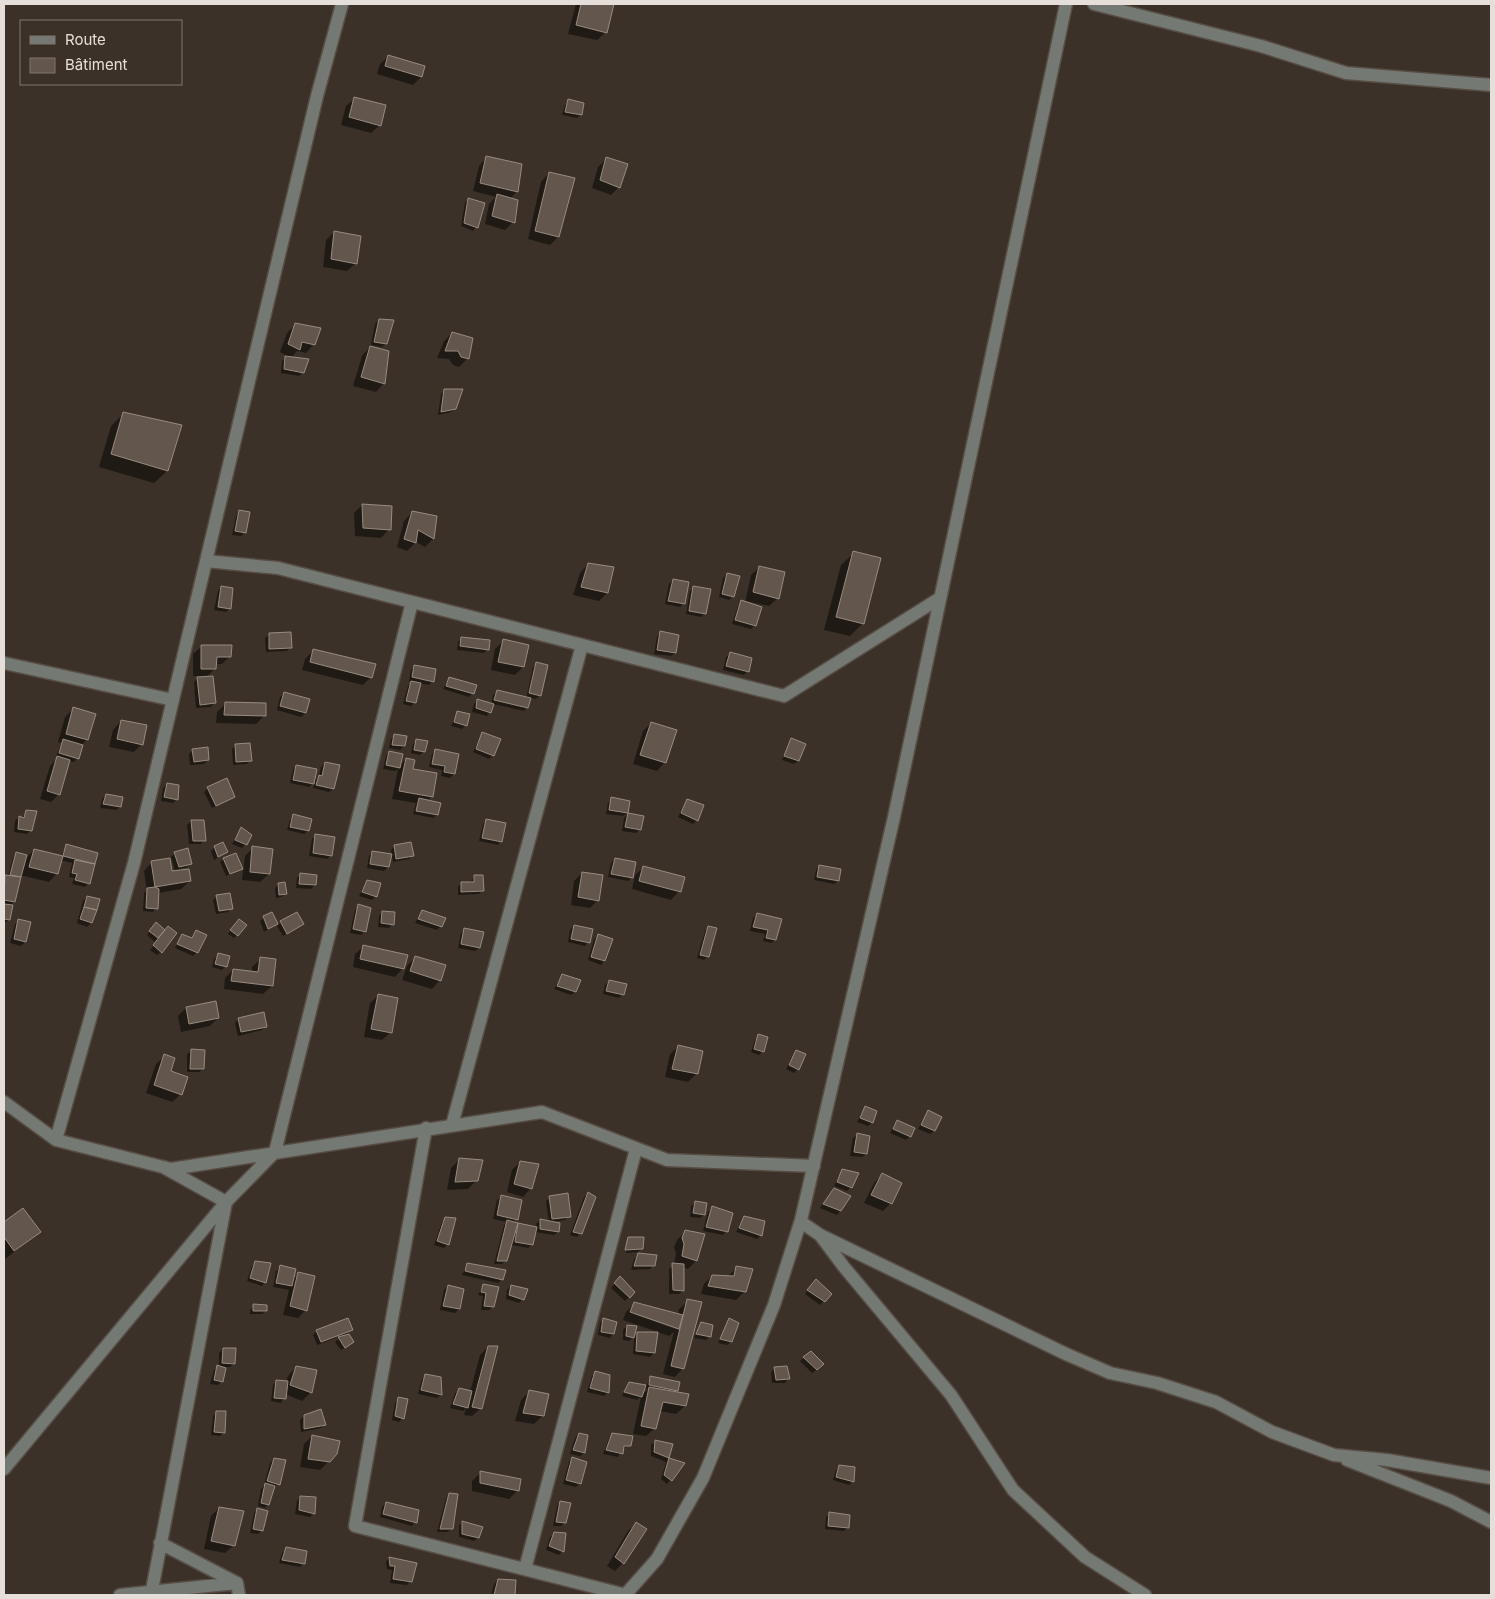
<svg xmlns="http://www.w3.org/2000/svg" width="1495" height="1599" font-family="Inter,sans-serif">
<rect width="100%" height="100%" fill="#3c3128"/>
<path fill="#0007" fill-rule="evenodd" d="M576,4H613L606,32L597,40L568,34Z
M389,56L421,77L413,85L377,74L380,64Z
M355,98L380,125L371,133L341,125L346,106Z
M568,101L581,114L577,118L562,115L565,105Z
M487,157L517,191L510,199L513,222L505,230L485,224L489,204L496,197L473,191L479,166Z
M607,158L619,187L611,195L592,188L598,167Z
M549,173L574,179L558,237L550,245L528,239L541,182Z
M468,199L476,227L473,231L461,226L465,203Z
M334,232L356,263L347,271L323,267L326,240Z
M379,320L386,343L382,347L371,345L375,324Z
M295,325L314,344L306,353L297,351L291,358L303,372L299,376L281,373L282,361L287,356L280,352L287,333Z
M452,333L468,358L459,367L453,365L449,359L437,358L444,341Z
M370,347L384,383L376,392L353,386L362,356Z
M445,390L455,408L451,412L438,415L441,394Z
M123,414L180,426L167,471L154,483L99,467L111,426Z
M362,505L389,529L381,538L355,536L354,513Z
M239,512L245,532L241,536L232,535L236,516Z
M412,512L435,517L433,539L425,547L416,542L407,551L397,547L404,521Z
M854,553L863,623L850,636L824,630L841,565Z
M588,564L607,593L599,601L573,595L580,573Z
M760,567L778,598L769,606L746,601L755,625L751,629L732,624L738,606L742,602L745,603L751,575Z
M727,574L733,596L729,600L719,597L723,578Z
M673,580L684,603L680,607L665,604L669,584Z
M221,587L230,608L226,612L214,610L218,591Z
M694,587L705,613L701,617L686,614L690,591Z
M660,633L675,653L671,656L654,654L657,637Z
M269,635L291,647L287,651L266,652L265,638Z
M462,638L487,649L484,653L457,650L458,642Z
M504,640L523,667L515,675L491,670L495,649Z
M202,646L230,656L222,664H215V668L206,678L214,703L211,707L196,708L194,682L200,676H193V654Z
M314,650L371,677L363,685L302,670L305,659Z
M730,654L748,671L744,675L723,670L726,657Z
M537,664L540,695L536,699L530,698L527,707L524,711L493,704L490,712L487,716L472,712L474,704L477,700L491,705L493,695L497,692L526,699L533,667Z
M415,666L433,681L429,685L419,683L415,702L411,706L403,704L408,686L412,682L409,681L411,670Z
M449,678L473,693L469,697L443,689Z
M284,694L305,713L301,717L277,710L280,697Z
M225,704L265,715L256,724L216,723L217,712Z
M73,709L87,739L82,745L78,758L74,762L69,761L59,794L51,802L40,799L50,766L58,757H56L61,743L58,742L65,717Z
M458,712L466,725L462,729L451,726Z
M121,721L142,744L134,752L109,747L113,730Z
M651,723L665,762L657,771L633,764L643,731Z
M482,734L493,755L489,759L473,752Z
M395,736L404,746L400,750L389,748L391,739Z
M792,739L798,761L794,764L782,760Z
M417,740L424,751L420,755L411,753L413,744Z
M236,745L250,760L247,764L233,765L232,749Z
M193,750L208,760L204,764L190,765L189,754Z
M436,750L457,755L454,774L450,778L441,776L442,770L429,767L432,754Z
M389,753L399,766L406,759L432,796L427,801L437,815L433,818L413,814L416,803L392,799L398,769L395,771L383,769L386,756Z
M325,763L333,789L329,792L313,788L315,781L309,787L290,783L293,770L296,766L313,782L319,776L321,767Z
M167,784L177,799L173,803L161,801L163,788Z
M208,788L234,796L212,808L204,792Z
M106,795L120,807L116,810L100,808L102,799Z
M612,799L627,813L623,816L606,814L608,803Z
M687,800L697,820L693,824L678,817Z
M27,811L31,830L27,834L14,832L15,821L19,817L22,818Z
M628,814L640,829L636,833L622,831L624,818Z
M294,816L308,831L304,834L287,830L290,820Z
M487,820L501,841L498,845L479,841L483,824Z
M191,821L204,840L201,844H189L187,825Z
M242,829L246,844L242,848L232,844Z
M316,836L331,855L327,859L309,856L312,839Z
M66,846L97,853L89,883L85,887L72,884L74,878L69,877L72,863L60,860L57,873L49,882L20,875L14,902L10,906L9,920L4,923V878L8,876L13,858L16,854L24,860L34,850L61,857Z
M395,846L413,855L409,859L393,862L391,850Z
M215,847L226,852L214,860L211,851Z
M253,848L269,874L260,882L242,880L245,856Z
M372,852L390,855L388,867L384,871L367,868L369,856Z
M175,853L191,863L187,867L175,870L171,857Z
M224,859L241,868L226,876L220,862Z
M615,859L632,877L628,881L608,877L611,863Z
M152,862L190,881L181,889L158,893L156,908L153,912L143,911L144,893L147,890L144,871Z
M819,866L838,881L834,884L814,880L816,870Z
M644,867L679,891L671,900L632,889L635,875Z
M582,873L598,900L590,908L571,905L574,881Z
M301,874L315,885L311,889L296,888L297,878Z
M474,877L483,890L479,894L458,895V887L461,883H470Z
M368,881L376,896L372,900L359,896Z
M279,884L285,894L281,897L276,898L275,888Z
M87,897L99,900L91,923L87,927L77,923L83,901Z
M217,897L231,908L228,912L216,914L213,900Z
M359,906L365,931L361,935L350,933L355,910Z
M422,911L441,926L437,930L415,923Z
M382,912L392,924L389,928L378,927L379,916Z
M271,914L276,924L264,932L260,921Z
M757,915L775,940L771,943L763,941L765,934L750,931L753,918Z
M19,920L25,942L21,946L10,943L15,924Z
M281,922L303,924L283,936L277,926Z
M235,924L237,935L234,938L228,934Z
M574,926L588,942L585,946L568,942L570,930Z
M709,927L708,956L704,960L697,958L705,931Z
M153,928L165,931L161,952L157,955L150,950L156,943L147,935Z
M465,930L479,948L475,951L458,948L461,933Z
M196,931L197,952L193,956L175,948L182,935L190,939Z
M598,936L611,939L604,961L601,965L588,960L594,939Z
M364,946L403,968L395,977L353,967L355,954Z
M218,955L226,966L222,970L212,967L214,959Z
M415,958L440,980L432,989L402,980L407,966Z
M261,959L272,986L263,994L224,989L225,978L233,970L252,972V967Z
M562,975L575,992L571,995L554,989Z
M609,981L623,994L619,998L603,994L605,985Z
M379,995L391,1032L382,1040L364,1037L370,1003Z
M186,1008L218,1018L210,1026L181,1032L178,1016Z
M239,1019L266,1026L262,1030L238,1036L235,1023Z
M759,1036L763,1051L759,1055L751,1052L755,1040Z
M679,1046L702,1051L696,1074L688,1082L665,1077L670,1054Z
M191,1051L203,1069L199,1072H187V1054Z
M796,1051L798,1069L794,1073L786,1069Z
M165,1056L169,1071L181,1094L172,1102L146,1093L156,1064Z
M865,1107L872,1122L868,1126L857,1122Z
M928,1111L934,1131L930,1134L918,1129Z
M897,1121L910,1136L906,1140L890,1133Z
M857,1135L866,1154L862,1157L850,1156L853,1138Z
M460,1159L476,1181L468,1189L447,1190L451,1168Z
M520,1162L531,1188L523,1197L507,1192L512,1170Z
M842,1170L851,1187L847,1191L834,1186Z
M882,1175L891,1203L883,1211L864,1203L874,1183Z
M588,1193L580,1233L577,1237L570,1235L584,1197Z
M830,1194L840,1211L837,1215L820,1208Z
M501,1197L516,1219L513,1223L537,1228L536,1224L540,1220L549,1222L546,1201L550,1198L569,1216L565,1220L553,1222L558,1232L554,1235L535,1232L532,1244L528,1248L511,1245L506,1260L502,1264H494L504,1225L507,1222L493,1219L497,1200Z
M695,1203L704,1215L700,1218L690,1217L691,1206Z
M712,1208L726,1231L723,1235L703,1231L708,1212Z
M23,1210L39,1232L5,1259L4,1224Z
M744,1217L761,1235L757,1239L736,1232Z
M446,1218L448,1244L444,1248L434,1245L442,1222Z
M685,1232L703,1235L696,1261L688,1269L683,1267V1291L679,1294H669V1269L674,1265L676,1253L674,1247L677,1240Z
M628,1238L642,1248L638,1252L626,1253Z
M638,1255L654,1265L650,1269L631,1270L634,1259Z
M256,1262L265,1282L262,1286L247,1281L252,1266Z
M467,1264L502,1279L498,1283L462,1275Z
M280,1267L293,1280L299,1273L306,1310L298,1318L283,1315L289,1290L273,1287L276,1271Z
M737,1268L745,1291L736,1300L701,1294L704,1284L712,1276H728Z
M620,1278L634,1292L625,1301L611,1288Z
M812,1284L830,1294L820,1305L805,1294Z
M483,1285L492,1307L489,1310H481L483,1296L478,1295Z
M448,1286L459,1309L455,1313L440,1310L444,1290Z
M511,1286L523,1299L519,1303L506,1299L507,1290Z
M688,1301L683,1368L675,1377L663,1374L674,1332L669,1336L623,1320L626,1312L634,1304L678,1315L679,1309ZM634,1313L682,1329L681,1331L634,1314Z
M254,1306L266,1311L262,1314H250V1310Z
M604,1320L613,1334L610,1338L598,1335L600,1323Z
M729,1320L731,1342L727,1345L718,1343Z
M702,1323L709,1337L706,1340L694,1338Z
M627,1326L633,1337L638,1333L654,1353L650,1357L633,1354L634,1337L629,1341L623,1340V1330Z
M351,1330L344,1337L349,1345L341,1350L335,1342L341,1336L317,1345L313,1335L317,1331Z
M488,1347L481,1408L472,1416L464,1415L466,1408L463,1411L450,1408L455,1393L459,1390L470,1392L480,1355Z
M223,1349L234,1364L230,1367H225L222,1381L218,1385L210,1384L214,1370L219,1366V1353Z
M811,1353L819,1368L812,1373L800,1361Z
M296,1367L311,1392L302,1401L285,1394L281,1403L271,1401L273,1385L277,1381L286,1382L288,1376Z
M774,1369L788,1379L785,1383H772L771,1372Z
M596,1372L608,1376L607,1393L604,1396L587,1392L592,1376Z
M426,1375L440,1378L441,1395L437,1398L418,1394L422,1379Z
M651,1378L677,1390L674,1393L685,1406L676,1414L659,1411L655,1428L646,1436L633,1434L641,1397L637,1400L622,1396L629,1383L646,1386ZM643,1388L648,1389L641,1396Z
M529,1392L543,1415L534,1424L515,1421L521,1400Z
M399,1399L403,1418L399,1422L392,1420L395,1403Z
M217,1412L224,1432L220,1436L211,1435L213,1416Z
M304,1416L324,1424L321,1428L301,1432L300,1420Z
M579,1434L584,1453L580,1456L570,1454L575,1438Z
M612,1434L629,1445L622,1449L618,1457L603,1454L609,1438Z
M312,1436L329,1461L320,1470L300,1467L304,1444Z
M655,1442L671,1445L668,1459L683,1464L667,1484L661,1479L666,1462L651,1456V1445Z
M572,1458L580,1483L576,1487L563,1484L569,1462Z
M274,1459L279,1484L273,1487L268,1504L265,1508L258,1506L261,1489L264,1485L270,1463Z
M839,1466L853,1481L849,1485L833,1480L836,1470Z
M480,1473L518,1490L509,1499L472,1491V1481Z
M449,1494L452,1528L448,1532H437L446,1498Z
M300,1497L314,1513L310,1517L295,1514L297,1501Z
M561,1502L565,1522L561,1526H553L557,1506Z
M386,1503L415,1522L412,1526L380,1517L382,1507Z
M219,1508L234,1545L225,1553L204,1549L211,1516Z
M257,1509L262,1530L258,1534L250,1533L254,1513Z
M830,1514L848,1527L844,1531L825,1529L826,1517Z
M462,1522L478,1538L474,1541L459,1537V1526Z
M636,1523L623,1563L615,1571L607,1566L628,1531Z
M554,1533L565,1534L562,1551L559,1555L546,1550L550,1537Z
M286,1549L303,1563L300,1567L279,1563L282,1553Z
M389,1558L410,1581L407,1585L390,1583L392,1570L387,1569L386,1562Z
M498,1580L515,1581L514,1595H491L494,1584Z"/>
<path fill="#63574d" stroke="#988b80" d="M581,4H614L607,33L576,25Z
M388,55L425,66L422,77L385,66Z
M354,97L386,105L381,126L349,117Z
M568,99L584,103L582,115L565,112Z
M486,156L522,164L518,192L480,183Z
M606,157L628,164L620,188L600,180Z
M549,172L575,178L559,237L535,231Z
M497,194L518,200L515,223L492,216Z
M468,198L485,203L478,228L464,223Z
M334,231L361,236L357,264L331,259Z
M379,319L394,320L387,344L374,342Z
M295,323L321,328L315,345L302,342L300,350L288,344Z
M452,332L473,338L469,359L461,357L458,351H445Z
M370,346L389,351L385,384L361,377Z
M285,356L309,359L304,373L284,369Z
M444,389H463L456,409L441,412Z
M123,412L182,425L168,471L111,454Z
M362,504L392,506L391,530L363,528Z
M239,510L250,512L246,533L235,531Z
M412,511L437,516L434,539L418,530L416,543L404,539Z
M853,551L881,558L864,624L836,617Z
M588,563L614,567L608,593L581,587Z
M759,566L785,572L779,599L753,592Z
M727,573L740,576L734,597L722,594Z
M673,579L689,582L685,604L668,601Z
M221,586L233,588L231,609L218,607Z
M693,586L711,589L706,614L689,611Z
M741,600L762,607L756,626L735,620Z
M660,631L679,635L676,653L657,650Z
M291,632L292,648L269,649V633Z
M461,637L490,640L489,650L460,646Z
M503,639L529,645L524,667L498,662Z
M201,645H232L231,657H217L216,669H201Z
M313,649L376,664L372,678L310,662Z
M730,652L752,658L749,672L726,666Z
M536,662L548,665L541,696L529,693Z
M414,665L436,669L434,682L412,677Z
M213,676L216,703L200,705L197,677Z
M449,677L477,685L474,694L446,686Z
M411,681L421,683L416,703L406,701Z
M497,690L531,698L528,708L494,700Z
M284,692L310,699L306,713L280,706Z
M477,699L494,704L491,713L476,708Z
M225,702L266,703V716L224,715Z
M73,707L96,714L88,740L66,734Z
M457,711L470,714L467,726L454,722Z
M121,720L147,725L143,745L117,739Z
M651,722L677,730L666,763L640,755Z
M482,732L501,739L494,756L476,749Z
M394,734L407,736L405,746L392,745Z
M791,738L806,744L799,761L784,756Z
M63,739L83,745L79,759L59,753Z
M416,739L428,741L425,752L414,750Z
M250,743L252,761L236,762L235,744Z
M208,747L209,760L194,762L192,749Z
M435,749L459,754L455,774L444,772L445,766L432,764Z
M389,751L403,754L400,768L386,765Z
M57,756L70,760L60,795L47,791Z
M406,758L415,760L413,769L437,773L433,797L399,791Z
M325,762L340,765L334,789L316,785L319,775L322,776Z
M296,765L317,769L314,784L293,780Z
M227,778L235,797L216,806L207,787Z
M167,783L179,785L178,800L164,797Z
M106,794L123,797L121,807L103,804Z
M611,797L630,801L628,813L609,810Z
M419,798L441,803L438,815L416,811Z
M687,799L704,805L698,821L681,813Z
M26,810L37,811L32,831L18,829L19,816L24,818Z
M628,813L644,816L641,830L625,827Z
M293,814L312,819L309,831L290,827Z
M486,819L506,823L502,842L482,838Z
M191,820H204L206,841H193Z
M241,827L252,835L247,845L235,840Z
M315,834L335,837L332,856L313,853Z
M223,842L228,852L218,857L214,846Z
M411,842L414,856L396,859L394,845Z
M66,844L98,853L95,864L63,856Z
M252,846L273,849L270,874L250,872Z
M188,848L192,864L179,867L174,852Z
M34,849L63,856L58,874L29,867Z
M372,851L392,854L389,867L370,864Z
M16,852L27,855L21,877L10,875Z
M236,853L243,869L230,874L223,858Z
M170,858L172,871L189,869L191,881L155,887L151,861Z
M615,858L636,862L633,878L611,874Z
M75,860L95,864L90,884L75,880L77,874L72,873Z
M819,865L841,869L839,881L817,877Z
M643,866L685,877L681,892L639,881Z
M582,872L603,875L599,901L578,897Z
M300,873L317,875L316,885L299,884Z
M5,875L21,877L15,902L4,900Z
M474,875H483L484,891L461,892V882H474Z
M367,880L381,883L377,897L362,892Z
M285,882L287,894L279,895L278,883Z
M155,887L159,889L158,909L146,908L147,888Z
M230,893L233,909L219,911L216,895Z
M87,896L100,899L97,910L84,907Z
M4,904L13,905L10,920L4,919Z
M358,904L371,908L366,932L353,929Z
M84,907L97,910L92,923L80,919Z
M422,910L446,918L442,927L418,919Z
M382,911L395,912L394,925L381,923Z
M272,912L278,924L268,929L263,916Z
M297,912L304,924L287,934L280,921Z
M757,913L782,919L776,940L766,938L768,930L753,927Z
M18,919L31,922L26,942L14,939Z
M239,919L247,925L238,936L230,930Z
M156,922L165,930L158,938L149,931Z
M574,925L593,929L590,943L571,939Z
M168,926L177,933L162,953L153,945Z
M708,926L717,928L709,957L700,955Z
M464,928L484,932L480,948L461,944Z
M196,930L207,935L198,953L177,944L182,934L192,938Z
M598,934L613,939L605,961L591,957Z
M363,945L408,955L404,969L360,959Z
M218,953L230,956L227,967L215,964Z
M415,956L446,965L441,981L410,971Z
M260,957L276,959L273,986L231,981L233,969L258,972Z
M562,974L581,980L576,992L557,986Z
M609,980L627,984L624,995L606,991Z
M378,994L398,998L392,1033L371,1029Z
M216,1001L219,1018L189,1024L186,1007Z
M264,1012L267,1027L241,1032L238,1018Z
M758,1034L768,1037L764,1052L754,1049Z
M678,1045L703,1051L698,1074L672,1069Z
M191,1049L205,1050L204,1069H190Z
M796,1050L806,1054L799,1070L789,1065Z
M164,1054L175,1058L171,1071L188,1077L182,1095L154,1085Z
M865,1106L877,1111L873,1123L860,1118Z
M928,1110L942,1117L935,1131L921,1125Z
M897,1120L915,1128L911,1137L893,1129Z
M857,1133L870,1136L867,1154L854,1152Z
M459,1158L483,1160L478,1181L455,1182Z
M520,1161L539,1164L532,1189L514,1184Z
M842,1169L859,1173L852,1188L837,1182Z
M882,1173L902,1183L892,1204L871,1195Z
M834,1188L851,1196L841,1211L823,1204Z
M588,1192L596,1197L582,1234L573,1232Z
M568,1193L571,1217L552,1219L549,1196Z
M501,1195L522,1200L518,1220L497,1215Z
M695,1201L707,1203L705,1215L693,1213Z
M712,1206L733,1213L728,1232L706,1227Z
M23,1208L41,1232L14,1251L4,1237V1222Z
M744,1216L765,1221L762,1236L739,1228Z
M445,1217L456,1218L449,1245L437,1241Z
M540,1219L560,1223L559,1232L540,1229Z
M507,1220L518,1223L507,1261H497Z
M518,1223L537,1227L533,1245L515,1242Z
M685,1230L705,1234L697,1261L682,1256L684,1244L682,1238Z
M628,1237H644L643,1249L625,1250Z
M638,1253L657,1255L655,1266H634Z
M255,1261L271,1263L266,1283L250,1278Z
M467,1263L506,1270L503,1280L465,1271Z
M672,1263L684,1264V1291L673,1290Z
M280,1265L296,1269L292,1286L276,1283Z
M736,1266L753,1269L746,1292L708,1286L712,1275L734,1276Z
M298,1272L315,1276L307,1311L290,1306Z
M620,1276L635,1292L630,1298L614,1283Z
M816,1279L832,1294L825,1302L807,1290Z
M483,1284L499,1287L494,1307L484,1306L486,1293L481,1292Z
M448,1285L464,1289L460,1309L443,1306Z
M511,1285L528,1289L524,1300L509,1295Z
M687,1299L702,1302L684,1369L671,1366Z
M634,1302L683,1315L679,1329L630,1312Z
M253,1304L267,1305V1311H253Z
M348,1318L353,1330L321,1342L316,1330Z
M603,1318L617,1322L614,1334L601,1332Z
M729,1318L739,1323L732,1342L720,1339Z
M701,1322L713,1325L711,1337L696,1334Z
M627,1325L637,1326L634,1338L626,1336Z
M637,1332H658L655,1353L636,1351Z
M349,1334L354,1342L345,1348L338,1337Z
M488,1346H498L482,1409L472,1407Z
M223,1348H236L235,1364L222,1363Z
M811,1351L824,1364L817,1370L803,1357Z
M217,1365L226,1368L223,1382L214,1380Z
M296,1366L317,1370L312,1393L290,1385Z
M787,1366L790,1379L776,1380L774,1367Z
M595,1371L610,1375L609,1393L590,1388Z
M425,1374L441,1377L442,1395L421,1390Z
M650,1376L680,1382L678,1391L649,1385Z
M276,1380L288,1381L286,1399L274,1398Z
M629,1382L646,1385L642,1397L624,1392Z
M649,1387L689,1394L686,1406L663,1402L656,1429L641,1426Z
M459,1388L472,1391L468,1408L453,1404Z
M529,1390L549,1394L544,1416L523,1413Z
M398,1397L408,1399L404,1419L395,1416Z
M321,1409L326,1425L304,1429V1415Z
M216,1411H226L225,1433L214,1432Z
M579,1433L588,1435L585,1453L573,1450Z
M612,1433L633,1436L631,1446H624L623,1454L606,1450Z
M312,1435L340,1441L337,1454L330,1462L308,1459Z
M655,1440L673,1444L669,1458L654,1452Z
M572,1457L587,1462L581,1484L566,1480Z
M274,1458L286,1460L280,1485L267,1481Z
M669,1458L685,1463L672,1481L664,1475Z
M839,1465L855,1467L854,1482L836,1477Z
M480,1471L521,1479L519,1491L480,1483Z
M265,1483L275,1486L269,1505L261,1503Z
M449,1493L458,1494L453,1529H440Z
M300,1496L316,1497L315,1514L299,1510Z
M560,1501L571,1503L566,1523L556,1522Z
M386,1502L419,1510L417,1523L383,1514Z
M219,1507L244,1511L235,1546L211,1541Z
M257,1508L268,1511L263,1531L253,1529Z
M829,1512L850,1515L849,1528L828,1526Z
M462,1521L483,1527L479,1538L462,1534Z
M636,1522L647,1529L624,1564L615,1557Z
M554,1532L566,1533L564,1552L549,1546Z
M286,1547L307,1551L305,1564L282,1560Z
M389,1557L417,1563L412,1582L393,1579L395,1566H390Z
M498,1579L516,1580L515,1595H494Z"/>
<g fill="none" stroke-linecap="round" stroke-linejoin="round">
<g stroke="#574d44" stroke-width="15">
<path id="minor" d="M1094,4L1261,46L1346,73L1491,85
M206,561L278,568L784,696L940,598
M4,663L173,700
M4,1102L56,1140L171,1169L542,1112L667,1160L814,1166
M452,1125L582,645
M426,1128L355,1526L626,1595
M56,1140L134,863L317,96L342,4
M801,1222L820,1235L844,1267L951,1395L1013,1490L1085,1557L1145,1595
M820,1235L1066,1354L1110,1373L1157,1383L1216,1402L1272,1432L1334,1455L1387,1460L1491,1478
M1347,1460L1451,1501L1491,1522
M4,1469L226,1202L275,1152L412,602
M160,1543L237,1583L239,1595
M525,1569L636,1149
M152,1590L226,1202L165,1168
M120,1595L237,1583
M625,1595L657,1559L703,1478L774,1305L801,1220L894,817L1066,4"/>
</g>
<use href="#minor" stroke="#757974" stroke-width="12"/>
</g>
<rect width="1495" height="1599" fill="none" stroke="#e6dfd9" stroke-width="10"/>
<rect x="20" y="20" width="162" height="65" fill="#3c3128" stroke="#80776f"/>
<rect x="30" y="36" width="25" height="8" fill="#757974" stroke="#80776f"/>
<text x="65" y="45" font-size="15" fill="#e6dfd9">Route</text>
<rect x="30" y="58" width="25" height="15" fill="#63574d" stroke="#80776f"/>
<text x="65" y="70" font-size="15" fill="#e6dfd9">Bâtiment</text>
</svg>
